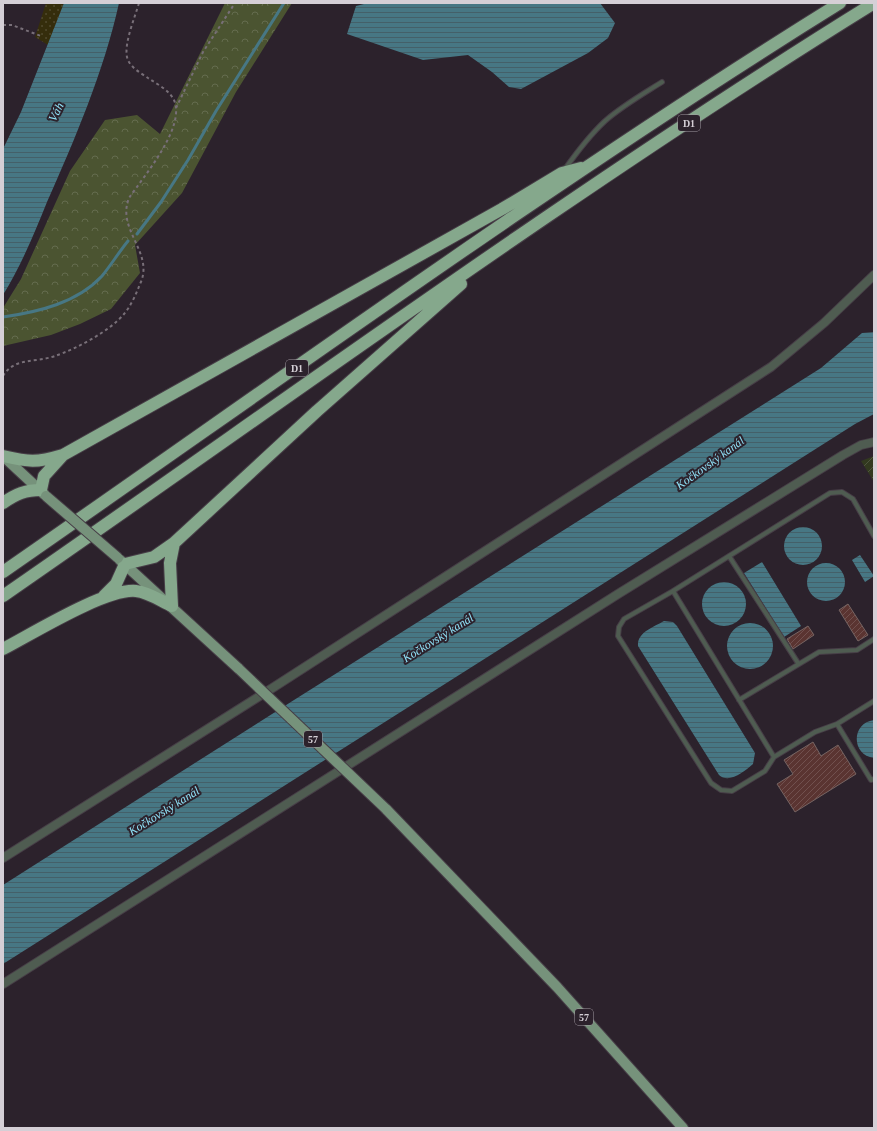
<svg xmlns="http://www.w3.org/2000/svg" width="877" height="1131" font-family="Georgia,serif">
<defs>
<pattern id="forest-crowns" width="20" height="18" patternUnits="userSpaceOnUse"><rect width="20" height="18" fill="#4b5431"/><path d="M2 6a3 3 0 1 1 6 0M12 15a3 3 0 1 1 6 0" fill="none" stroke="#646c4e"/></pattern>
<pattern id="sand-dots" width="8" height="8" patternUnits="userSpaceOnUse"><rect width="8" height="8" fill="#352d0c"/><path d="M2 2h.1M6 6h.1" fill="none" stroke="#514a2f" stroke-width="1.8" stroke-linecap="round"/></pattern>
<pattern id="garden-furrows" width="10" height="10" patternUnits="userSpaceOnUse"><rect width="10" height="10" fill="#32391f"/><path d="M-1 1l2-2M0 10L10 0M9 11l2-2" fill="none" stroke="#4f553f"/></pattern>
<pattern id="water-rules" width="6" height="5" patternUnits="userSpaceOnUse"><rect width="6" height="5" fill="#477784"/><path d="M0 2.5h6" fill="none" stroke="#446069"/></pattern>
<pattern id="building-hatch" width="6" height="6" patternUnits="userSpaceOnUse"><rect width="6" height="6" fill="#5a3431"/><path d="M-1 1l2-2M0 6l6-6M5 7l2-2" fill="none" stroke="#71504e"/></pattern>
</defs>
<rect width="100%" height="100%" fill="#2c222c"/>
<path fill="url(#forest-crowns)" d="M225,3H292L236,92L182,193L135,245L140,273L111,309L80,324L51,335L3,346V308L21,279L70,171L105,120L137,115L160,134Z"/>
<path fill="url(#sand-dots)" d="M46,3H64L48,45L35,37Z"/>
<path fill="url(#garden-furrows)" d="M874,456V482L861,461Z"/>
<path fill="url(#water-rules)" d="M64,3H119C104,71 75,139 47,202C34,234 21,266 3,295V149L21,112Z
M368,3H600L615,23L608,38L588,53L521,89L509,87L492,72L468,55L423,60L347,34L356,6Z
M874,332V414L855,424L3,964V885L294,700L821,368L862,333Z
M784 546a19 19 0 1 1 38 0a19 19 0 1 1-38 0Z
M860,555L874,576L865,582L852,560Z
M762,562L801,626L784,637L744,573Z
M807 582a19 19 0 1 1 38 0a19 19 0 1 1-38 0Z
M702 604a22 22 0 1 1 44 0a22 22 0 1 1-44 0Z
M664,621L673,622L677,626L755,753L753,764C744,772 729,784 719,775L638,646C637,632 654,627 664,621Z
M727 646a23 23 0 1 1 46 0a23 23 0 1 1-46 0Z
M874,720V758C851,755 851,723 874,720Z"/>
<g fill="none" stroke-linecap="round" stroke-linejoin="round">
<path stroke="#477784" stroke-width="3" d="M137,234L161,202L188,160L216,111L284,3
M3,317C38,312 77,303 102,276C111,265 119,252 128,241"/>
</g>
<path fill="url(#building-hatch)" stroke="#766462" d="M848,604L868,635L858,641L839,610Z
M808,626L814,635L793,649L787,639Z
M813,742L821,756L838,745L856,774L795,812L777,784L793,774L784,760Z"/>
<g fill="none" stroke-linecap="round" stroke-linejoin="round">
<g stroke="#473e47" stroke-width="6">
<path id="service" d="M565,169C577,152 590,135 605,121C622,106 643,94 662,82
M729,556L798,663
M673,591L624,619L619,627L618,636L711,783L721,790L732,791L765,771L774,757L815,732L837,724L874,701
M739,700L819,652L857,650L874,639
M837,724L871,780L874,779
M774,757L673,591L830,493L842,492L853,499L874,536"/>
</g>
<g stroke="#473e47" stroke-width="10">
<path id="minor" d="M3,858L274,687L771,367L824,323L874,275
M3,984L618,594L843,455L861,445L874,442"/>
</g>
<g stroke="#473e47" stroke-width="12">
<path id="primary" d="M3,456L44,494
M120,560L239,669
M386,809L557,987L683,1128"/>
</g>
<g stroke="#473e47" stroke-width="14">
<path id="motorway" d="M3,456C29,462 36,463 63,455L502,209L562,173L581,168
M3,503C16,494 25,490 41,490L44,476L63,455
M3,572C280,380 553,181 840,3
M3,596C292,396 575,188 874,3
M104,596L116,584L125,564L154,557L174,543L317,411L461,284
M172,606L170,563L174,543
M3,649C32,634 106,588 136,591C148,592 161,601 172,606"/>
</g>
<path stroke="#786f78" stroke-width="2" stroke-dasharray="3 3" stroke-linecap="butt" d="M3,25H12L41,36
M176,108L203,52L235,3
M3,376C14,357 36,363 55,356C76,349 110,331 124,314C131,306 136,294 140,284C155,253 116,230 129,198C144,176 186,127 174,100C169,90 157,84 148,78C141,73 129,67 127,57C124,43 135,17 139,3"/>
<use href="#service" stroke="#4f5c51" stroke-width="4"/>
<use href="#minor" stroke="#4f5c51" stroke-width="8"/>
<use href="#primary" stroke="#76927b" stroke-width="10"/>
<use href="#motorway" stroke="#85a88c" stroke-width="12"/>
<g stroke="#473e47" stroke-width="12" stroke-linecap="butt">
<path id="primary-bridge" d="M46,496L118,558
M239,669L386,809"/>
</g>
<use href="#primary-bridge" stroke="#76927b" stroke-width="10"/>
</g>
<g text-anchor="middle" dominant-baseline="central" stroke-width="4" stroke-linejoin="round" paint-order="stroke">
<g fill="#2c222c" stroke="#a29ba3" stroke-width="1">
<rect x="678" y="115" width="22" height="16" rx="3"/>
<rect x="286" y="360" width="22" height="16" rx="3"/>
<rect x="304" y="731" width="18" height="16" rx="3"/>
<rect x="575" y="1009" width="18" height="16" rx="3"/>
</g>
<g font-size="10" font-weight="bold" fill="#d5cfd6">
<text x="689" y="123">D1</text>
<text x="297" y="368">D1</text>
<text x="313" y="739">57</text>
<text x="584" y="1017">57</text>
</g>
<g font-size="12" font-style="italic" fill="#91e3f9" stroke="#2c222c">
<text transform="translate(56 112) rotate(-63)">Váh</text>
<text transform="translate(710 463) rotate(-36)">Kočkovský kanál</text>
<text transform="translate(438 638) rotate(-32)">Kočkovský kanál</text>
<text transform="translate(164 811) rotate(-32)">Kočkovský kanál</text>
</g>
</g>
<rect width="877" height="1131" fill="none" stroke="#d5cfd6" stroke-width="8"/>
</svg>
